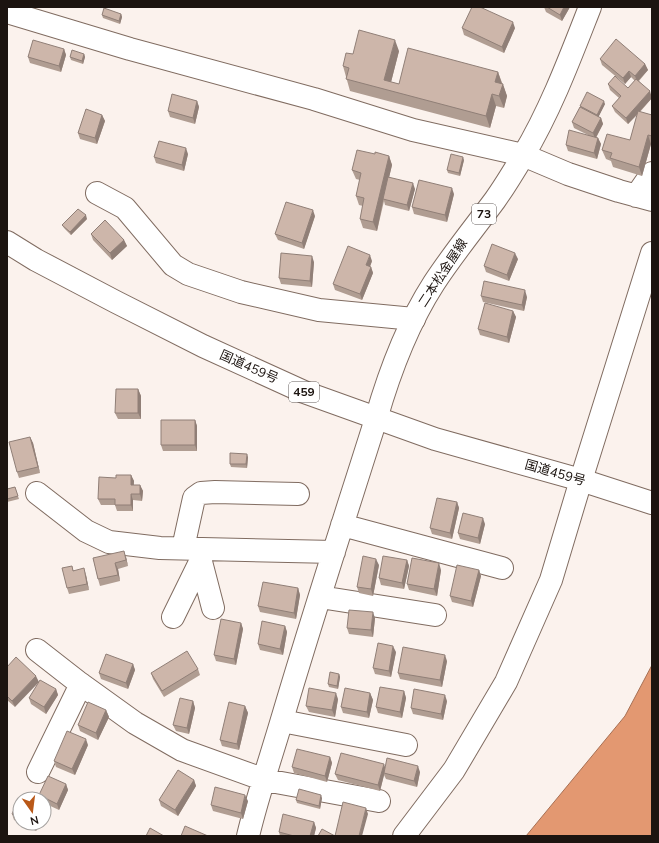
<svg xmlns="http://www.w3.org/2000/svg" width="659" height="843" font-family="'Nunito Sans','Noto Sans JP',sans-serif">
<rect width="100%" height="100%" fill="#fbf2ed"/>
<path fill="#e39871" stroke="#a77054" d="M652,665V836H526L625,716Z"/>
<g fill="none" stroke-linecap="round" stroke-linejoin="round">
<g stroke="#806c61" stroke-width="24">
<path id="minor" d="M7,12L130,49L314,99L413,130L523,155L568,174L619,191L652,200
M97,193L125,208L173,265L188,274L241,292L319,310L414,319
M636,196L652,173
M37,493L86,531L109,542L160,548L334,552
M342,525L502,568
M183,548L194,498L201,493L215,492L298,494
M199,554L213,608
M320,597L435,615
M173,617L201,560
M37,650L78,682L135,723L182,750L265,780L379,801
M282,721L406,745
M38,772L81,684
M248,836C257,798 270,760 281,723C311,621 344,520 376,419
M404,836L454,770L506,682L551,580L581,480L652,253"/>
</g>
<g stroke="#806c61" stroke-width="24">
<path id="major" d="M376,419C390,370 407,325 434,283C453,254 475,227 495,200C505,186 514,171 523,156C551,109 570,58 590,7"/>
</g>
<g stroke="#806c61" stroke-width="24">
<path id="highway" d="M7,242L36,260L116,302L203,346L304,392L435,439L581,480L652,503"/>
</g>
<use href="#minor" stroke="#fff" stroke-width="22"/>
<use href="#major" stroke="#fff" stroke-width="22"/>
<use href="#highway" stroke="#fff" stroke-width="22"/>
</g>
<path fill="#b09d92" d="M544,7H570L562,21L546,12Z
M121,14L122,17L120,24L103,18L102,15Z
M462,28H515L504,53L464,35Z
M64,49L66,55L61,72L30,63L28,57Z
M399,51L391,82L399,84L498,72L507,96L504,108L496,106L490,128L350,91L343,66L353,54Z
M84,54L85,57L83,64L71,60L70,57Z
M600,59L645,64L648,70L639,81L652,97V98L640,112L652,115V144H651L642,176L613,167L611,161L606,159L602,150L630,140L638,114L628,124L615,112L612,106L619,98L610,90L608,84L628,88L635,81L631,77L625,84L602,65Z
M197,101L199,107L195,124L170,117L168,111Z
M605,104L598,117L601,118L603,124L596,138H598L601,144L597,159L568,151L566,145L588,135L574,128L572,122L580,107V106Z
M102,115L105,121L97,144L80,139L78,133Z
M188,154L184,171L156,163L154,157Z
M375,154L389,156L392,165L389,177L415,189L409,211L385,205L384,201L377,231L363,228L360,219L363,206L359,205L356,196L360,180L356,179L352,170Z
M464,160L460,176L448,173L447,170Z
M454,194L447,222L414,214L412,207Z
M315,216L304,249L278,240L275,234Z
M87,219L71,235L64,228L62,225Z
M91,234L124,240L127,246L112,260L93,240Z
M518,259L509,281L486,272L484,266Z
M372,261L370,267H371L373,273L362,300L335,290L333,284Z
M314,262L312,287L281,284L279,278Z
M481,296L527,297L524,311L483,302Z
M513,311L516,317L509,343L480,335L478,329Z
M138,389L141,396V419H118L115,413Z
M195,420L197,426V451H163L161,445Z
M30,437L33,443L40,473L19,478L17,472Z
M248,457L247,468L231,467L230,464Z
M131,475L134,481V485H140L143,491L142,501L133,500V511H117L115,505H101L98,499L116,478Z
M15,487L19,499L7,502V489Z
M457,502L459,508L452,539L432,534L430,528Z
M485,524L480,544L460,539L458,533Z
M126,557L128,566L118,569L120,581L100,586L98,579L93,558Z
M407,560L409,566L404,589L381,585L379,578Z
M379,565L373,596L359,593L357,587Z
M72,566L73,570L86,575L89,590L69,594L67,588Z
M441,570L437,596L409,590L407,584Z
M479,570L481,576L473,607L452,602L450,596Z
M298,588L300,595L296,619L260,612L258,606Z
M375,618L373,637L349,634L347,628Z
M241,623L243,629L236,665L216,661L214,655Z
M285,626L287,632L283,655L260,650L258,644Z
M396,652L391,677L375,674L373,668Z
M447,661L442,687L400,679L398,673Z
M133,664L135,670L128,689L101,679L99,673Z
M7,667L15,707L7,700Z
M198,669L200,675L164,697L153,679L151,673Z
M339,674L340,677L338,689L329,687L328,684Z
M56,689L58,695L46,714L31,704L29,698Z
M404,691L406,698L402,718L378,713L376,707Z
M370,693L373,700L369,718L343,713L341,707Z
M338,699L335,717L309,712L306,706Z
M193,701L195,708L189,734L176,731L173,725Z
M447,701L443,720L413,714L411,708Z
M245,706L248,713L239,750L222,746L220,740Z
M106,710L109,717L98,740L80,731L78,725Z
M88,745L75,775L56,767L54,761Z
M330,757L332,763L327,782L294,773L292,767Z
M385,767L420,772L417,787L386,779L384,775L380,791L338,780L335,774Z
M194,780L196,786L178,816L161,806L159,800Z
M66,784L68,790L59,810L44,803V799H41L39,795Z
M322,798L320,809L297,803L296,800Z
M20,801V823H40L36,831L14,820L12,814Z
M248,801L243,819L213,811L211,805Z
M314,822L316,828L314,836H280L279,832Z"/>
<path fill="#907f77" d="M564,7H570L562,21L560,15Z
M121,14L122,17L120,24L119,21Z
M513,22L515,28L504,53L502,47Z
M395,40L399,51L389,90L384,80Z
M64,49L66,55L61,72L59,66Z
M84,54L85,57L83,64L82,61Z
M645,64L648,70L637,82L635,76Z
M629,71L631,77L625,84L623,78Z
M498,72L502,84L499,94L495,82Z
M503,84L507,96L504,108L499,96Z
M650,91L652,98L628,124L626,118Z
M492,94L496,106L490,128L486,116Z
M197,101L199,107L195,124L193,118Z
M604,101L605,104L598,118L597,115Z
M102,115L105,121L97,144L95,138Z
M601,118L603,124L595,139L593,133Z
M648,135L651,144L642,176L639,167Z
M598,138L601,144L597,159L594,153Z
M186,148L188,154L184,171L182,165Z
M389,156L392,165L384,199H383V201L377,231L373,222Z
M463,157L464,160L460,176L459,173Z
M413,183L415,189L409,211L407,205Z
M452,188L454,194L447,222L445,215Z
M313,210L315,216L304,249L302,243Z
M86,215L87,219L71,235L70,232Z
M124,240L127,246L112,260L110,253Z
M515,253L518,259L509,281L507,275Z
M370,255L372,261L368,271L366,265Z
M312,256L314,262L312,287L310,281Z
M371,267L373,273L362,300L360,294Z
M525,290L527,297L524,311L522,305Z
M513,311L516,317L509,343L507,337Z
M138,389L141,396V419L138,413Z
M195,420L197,426V451L195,445Z
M30,437L33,443L40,473L38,467Z
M247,454L248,457L247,468L246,464Z
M131,475L134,481L133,491L131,485Z
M140,485L143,491L142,501L140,494Z
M131,494L133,500V511L131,505Z
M457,502L459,508L452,539L450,533Z
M483,518L485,524L480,544L478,538Z
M124,551L126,557L128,566L126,560Z
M376,559L379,565L373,596L371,589Z
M407,560L409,566L404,589L402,583Z
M115,563L118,569L120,581L118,575Z
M439,563L441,570L437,596L434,589Z
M84,568L86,575L89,590L87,584Z
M479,570L481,576L473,607L471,601Z
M298,588L300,595L296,619L294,613Z
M373,612L375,618L373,637L371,630Z
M241,623L243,629L236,665L234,659Z
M285,626L287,632L283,655L280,649Z
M393,646L396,652L391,677L389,671Z
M445,655L447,661L442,687L440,680Z
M133,664L135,670L128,689L126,683Z
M339,674L340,677L338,689L337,686Z
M36,676L39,682L15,707L12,701Z
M56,689L58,695L46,714L44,707Z
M404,691L406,698L402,718L400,712Z
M336,693L338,699L335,717L332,710Z
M370,693L373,700L369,718L367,712Z
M445,695L447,701L443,720L441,714Z
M193,701L195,708L189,734L187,728Z
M245,706L248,713L239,750L237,744Z
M106,710L109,717L98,740L96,733Z
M86,739L88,745L75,775L72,769Z
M330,757L332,763L327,782L325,776Z
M384,764L386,770L384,773V775L380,791L378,785Z
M418,766L420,772L417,787L414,781Z
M194,780L196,786L178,816L175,810Z
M66,784L68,790L59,810L57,804Z
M245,795L248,801L243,819L241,813Z
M321,795L322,798L320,809L319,806Z
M366,808L368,814L362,836H359Z
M314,822L316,828L314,836H310Z
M35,823H40L36,831L34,824Z"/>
<path fill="#cdb6aa" stroke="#907f77" d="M472,7H480L513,22L502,47L462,28Z
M547,7H564L560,15Z
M104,8L121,14L119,21L102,15Z
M359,30L395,40L384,80L399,84L408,48L498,72L495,82L503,84L499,96L492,94L486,116L346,79L349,68L343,66L346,53L353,54Z
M616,39L645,64L635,76L629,71L623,78L600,59Z
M33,40L64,49L59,66L28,57Z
M72,50L84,54L82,61L70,57Z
M615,76L628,88L636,79L650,91L626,118L612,106L621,96L608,84Z
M587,92L604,101L597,115L580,106Z
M172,94L197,101L193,118L168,111Z
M580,107L601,118L593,133L572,122Z
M86,109L102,115L95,138L78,133Z
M638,111L652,115V136L648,135L639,167L610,158L612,153L602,150L607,134L630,140Z
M569,130L598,138L594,153L566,145Z
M159,141L186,148L182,165L154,157Z
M357,150L375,154V152L389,156L373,222L360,219L364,198L356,196L361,173L352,170Z
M451,154L463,157L459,173L447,170Z
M388,177L413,183L407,205L383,199Z
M419,180L452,188L445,215L412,207Z
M286,202L313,210L302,243L275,234Z
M78,209L86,215L70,232L62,225Z
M105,220L124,240L110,253L91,234Z
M492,244L515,253L507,275L484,266Z
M348,246L370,255L366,265L371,267L360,294L333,284Z
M281,253L312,256L310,281L279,278Z
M484,281L525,290L522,305L481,296Z
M485,303L513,311L507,337L478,329Z
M116,389H138V413H115Z
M161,420H195V445H161Z
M30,437L38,467L17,472L9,442Z
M230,453L247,454L246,464H230Z
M116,475H131V485H140V494H131V505H115V499H98L99,477L116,478Z
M15,487L18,496L7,499V489Z
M437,498L457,502L450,533L430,528Z
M463,513L483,518L478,538L458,533Z
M124,551L126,560L115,563L118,575L98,579L93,558Z
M363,556L376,559L371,589L357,587Z
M383,556L407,560L402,583L379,578Z
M412,558L439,563L434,589L407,584Z
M457,565L479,570L471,601L450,596Z
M72,566L73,571L84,568L87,584L67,588L62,568Z
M263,582L298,588L294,613L258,606Z
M349,610L373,612L371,630L347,628Z
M221,619L241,623L234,659L214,655Z
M262,621L285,626L280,649L258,644Z
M378,643L393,646L389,671L373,668Z
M403,647L445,655L440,680L398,673Z
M187,651L198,669L162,691L151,673Z
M106,654L133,664L126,683L99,673Z
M16,657L36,676L12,701L7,696V667Z
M330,672L339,674L337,686L328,684Z
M40,680L56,689L44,707L29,698Z
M380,687L404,691L400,712L376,707Z
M309,688L336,693L332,710L306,706Z
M345,688L370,693L367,712L341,707Z
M414,689L445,695L441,714L411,708Z
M180,698L193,701L187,728L173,725Z
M88,702L106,710L96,733L78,725Z
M229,702L245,706L237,744L220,740Z
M67,731L86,739L72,769L54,761Z
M297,749L330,757L325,776L292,767Z
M341,753L384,764L378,785L335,774Z
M387,758L418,766L414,781L384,773Z
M178,770L194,780L175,810L159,800Z
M48,776L66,784L57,804L39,795Z
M215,787L245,795L241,813L211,805Z
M299,789L321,795L319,806L296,800Z
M18,800L20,801V818L12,814Z
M343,802L366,808L359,836H335Z
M283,814L314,822L310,836H294L279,832Z
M185,826L208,836H181Z
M150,828L164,836H146Z
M322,829L335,836H318Z"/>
<g text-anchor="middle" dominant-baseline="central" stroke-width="3" stroke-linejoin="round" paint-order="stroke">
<g fill="#fff" stroke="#605a58" stroke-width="1">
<rect x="472" y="204" width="24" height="20" rx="3"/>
<rect x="289" y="382" width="30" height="20" rx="3"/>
</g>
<g font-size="12" font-weight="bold" fill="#1c1410">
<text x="484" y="214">73</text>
<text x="304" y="392">459</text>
</g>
<g font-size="13" fill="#1c1410" stroke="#fff">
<text transform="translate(443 273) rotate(-57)">二本松金屋線</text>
<text transform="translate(249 367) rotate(24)">国道459号</text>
<text transform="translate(555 473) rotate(16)">国道459号</text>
</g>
</g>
<rect width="659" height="843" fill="none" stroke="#1c1410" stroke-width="16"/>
<g transform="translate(32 811) rotate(166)"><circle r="19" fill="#ffffff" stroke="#a4a19f"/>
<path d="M0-3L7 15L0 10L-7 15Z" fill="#b95818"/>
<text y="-6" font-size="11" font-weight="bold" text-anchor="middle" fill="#1c1410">N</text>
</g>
</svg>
